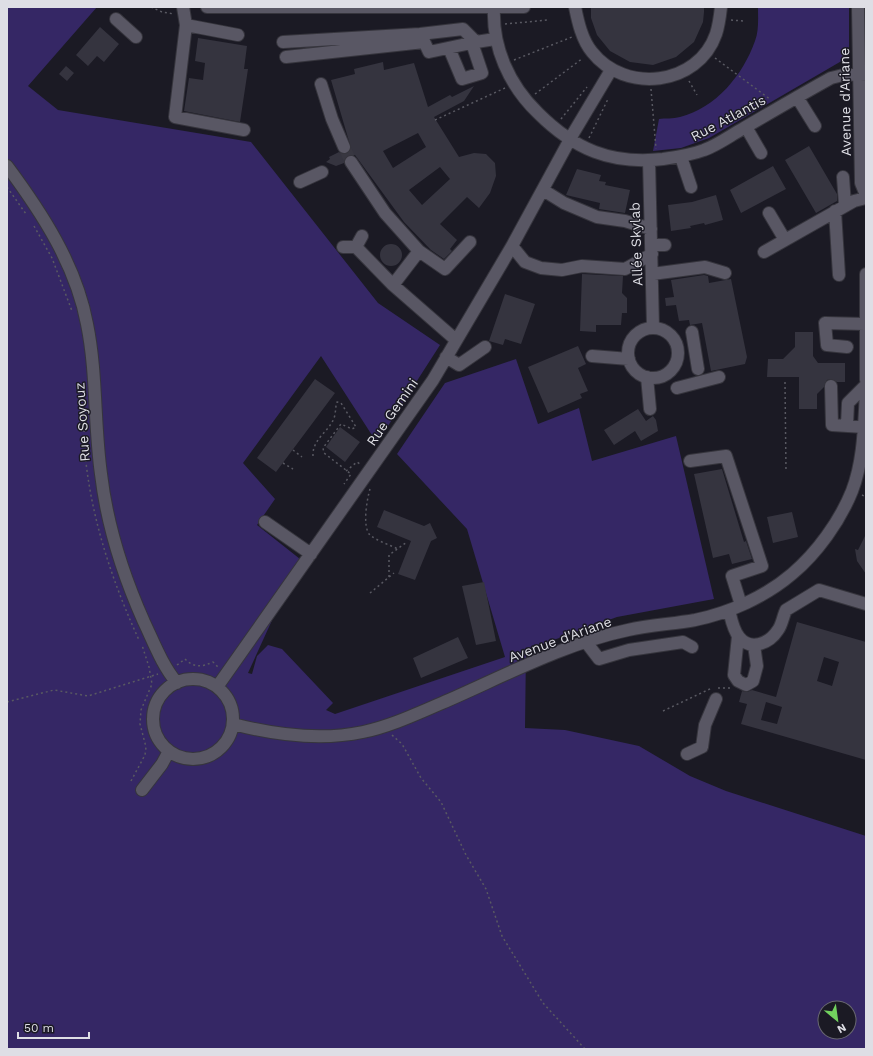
<svg xmlns="http://www.w3.org/2000/svg" width="873" height="1056" font-family="'Work Sans',sans-serif">
<rect width="100%" height="100%" fill="#1b1a24"/>
<path fill="#352765" fill-rule="evenodd" d="M7,7H97L28,86L58,110L251,142L378,303L440,345L377,443L321,356L243,463L275,499L257,525L300,559L248,673L252,674L257,656L268,645L282,649L333,703L326,710L335,714L505,657L467,529L397,454L445,383L516,359L538,424L579,408L592,461L676,436L714,599L617,617L526,650L525,728L565,730L639,746L690,776L726,791L866,836V1049H7ZM825,1008H849V1032H825Z
M758,7H849V51L845,59L709,138L681,148L653,151L659,119C665,118 673,119 680,117C716,108 743,75 755,41C759,31 758,18 758,7Z"/>
<path fill="#35343f" fill-rule="evenodd" d="M591,7H704V12L703,22L694,42L676,57L653,65L630,62L610,51L597,35L591,18Z
M100,27L119,44L104,62L97,56L88,66L76,55Z
M198,38L247,46L244,69H248L240,122L184,111L189,78L203,80L205,63L195,61Z
M383,62L384,70L414,63L428,107L450,95L452,97L474,86L464,101L434,117L459,157L474,153L486,154L495,163L496,176L490,193L479,208L467,197L440,224L457,240L450,249L452,251L444,259L431,250L404,222L355,155L347,156L344,163L336,166L326,162L330,159L329,157L339,152L343,154H347L351,148L331,80L355,74L354,69ZM418,133L426,147L393,168L383,151ZM440,167L450,179L422,205L409,190Z
M66,66L74,73L67,81L59,74Z
M809,146L837,194V201L816,213L785,160Z
M773,166L786,189L741,213L730,190Z
M577,169L601,175L599,181L606,182L605,185L630,190L625,213L599,209L600,203L566,195Z
M716,195L723,220L705,225L704,223L690,226L691,228L671,231L668,205L692,202Z
M380 255a11 11 0 1 1 22 0a11 11 0 1 1-22 0Z
M582,274L623,276L622,293L627,298V313H622L621,325H596V332L580,331Z
M704,275L708,276L709,283L731,279L747,357L745,364L711,371L702,323L690,325L689,320L679,321L676,305L666,306L665,298L674,297L671,280Z
M505,294L535,304L521,344L505,339L503,345L489,341Z
M795,332H813V356L818,363H845V382H837L831,379L827,380L824,387L817,394V409H799V377H767L768,359H783L795,347Z
M578,346L586,364L578,368L588,391L580,394L582,398L548,413L528,367Z
M315,379L335,393L276,472L257,458Z
M638,409L646,421L653,416L656,420L658,431L641,441L635,431L614,445L604,430Z
M340,427L360,442L345,462L326,447Z
M722,469L744,542L746,541L752,559L732,564L729,554L713,558L694,474Z
M384,510L424,526L430,523L437,538L431,541L415,580L398,574L411,541L377,527Z
M792,512L798,537L773,543L767,517Z
M866,534L865,554L866,574L857,561L855,549L858,550Z
M484,582L496,641L476,645L462,586Z
M797,622L866,642V760L741,724L747,704L739,702L742,691L747,692L752,690L776,697ZM824,657L839,662L832,686L817,681ZM766,702L782,707L777,724L761,720Z
M458,637L468,658L421,678L413,658Z"/>
<g fill="none" stroke-linecap="round" stroke-linejoin="round">
<path stroke="#383741" stroke-width="12" stroke-dasharray="12 6" stroke-linecap="butt" d="M344,147L351,162"/>
<g stroke="#36353d" stroke-width="14">
<path id="minor" d="M183,7L186,25
M207,7H524
M494,7C492,47 509,85 538,113C574,149 611,165 663,159C677,157 691,155 704,150C718,145 731,135 744,128C773,111 802,94 831,78L843,75L866,74
M575,7C578,22 582,40 592,52C625,94 698,86 716,34C719,25 720,16 721,7
M858,7L861,183L866,195
M116,19L136,37
M238,35L186,25L175,117L244,130
M421,35L429,52L476,42
M283,42L420,34L463,29L476,42L495,39
M449,48L462,79L482,73L472,43
M286,57L424,42
M321,84L332,119L344,147
M797,97L815,126
M746,127L761,153
M681,157L691,187
M649,160L653,327
M351,162L385,213L419,251L393,285
M7,166C42,213 76,265 87,324C97,373 94,424 101,474C107,525 123,575 144,622C154,643 162,665 177,683
M843,177L845,205
M300,182L322,172
M543,190L564,203L597,217L625,221L651,229
M835,211L839,275
M769,213L785,240
M652,245H665
M512,246L525,262L541,268L562,270L582,266L625,269L652,254
M343,247H356L393,285L456,340
M356,247L362,236
M419,251L445,269L470,242
M764,252L854,201L866,198
M652,274L705,267L725,273
M866,274V380
M628 353a25 25 0 1 1 50 0a25 25 0 1 1-50 0Z
M692,332L698,369
M847,347L827,345L825,323L865,324
M592,356L629,359
M446,357L459,365L485,347
M647,377L650,409
M831,386L832,425L864,427
M677,388L719,377
M847,425L848,403L866,385
M690,461L726,456L762,566L732,576L741,605
M265,522L311,554
M729,610C731,618 733,630 739,637C750,651 769,644 778,630C782,625 783,616 786,610L819,590L866,604
M738,636L734,675L738,681L746,685L753,681L757,666L754,645
M586,642L599,659L629,650L683,642L692,647
M153 719a40 40 0 1 1 80 0a40 40 0 1 1-80 0Z
M217,687L433,380L512,246L574,132L611,70
M233,724C275,735 320,741 363,732C391,726 416,714 442,703C500,678 565,643 628,630C650,625 673,624 695,620C729,613 765,597 792,574C817,553 840,521 852,491C864,460 864,424 866,392
M687,754L702,747L705,725L716,699
M142,790L162,764L169,751"/>
</g>
<path stroke="#595962" stroke-width="1.5" stroke-dasharray="2 3" stroke-linecap="butt" d="M151,7L162,12L174,14
M731,20L743,21
M505,24L548,20
M715,58L771,100
M514,60L572,37
M689,81L697,95
M651,89L656,149
M535,94L583,58
M561,119L587,87
M435,120L505,88
M589,138L608,99
M7,187L26,214
M34,226L52,258L72,311
M785,382L786,472
M84,410C84,424 84,439 85,453C91,518 112,581 139,640
M293,450L302,457
M313,456C312,439 329,432 334,418C336,413 335,408 337,402L341,403L356,427L352,429L341,424L323,448L324,453L351,474L344,484
M283,463L293,469
M346,471L357,462L360,464
M370,489C367,499 362,527 370,535C377,541 390,545 398,549
M862,495L866,497
M389,577V555L407,542
M370,593L394,573
M177,665L185,659C194,668 202,667 213,662L218,667
M718,688H730
M7,702L54,690L88,696L158,674
M663,711L712,688
M392,735L402,744L421,778L441,802L466,855L486,889L502,936L543,1003L585,1049
M131,781L145,755L146,747L140,724L141,710L152,684L149,667L142,645"/>
<use href="#minor" stroke="#595764" stroke-width="12"/>
</g>
<g text-anchor="middle" dominant-baseline="central" stroke-width="3" stroke-linejoin="round" paint-order="stroke">
<g font-size="14" fill="#dedee5" stroke="#1b1a24">
<text transform="translate(845 102) rotate(-91)">Avenue d'Ariane</text>
<text transform="translate(728 118) rotate(-28)">Rue Atlantis</text>
<text transform="translate(636 244) rotate(-92)">Allée Skylab</text>
<text transform="translate(392 412) rotate(-55)">Rue Gemini</text>
<text transform="translate(82 422) rotate(-94)">Rue Soyouz</text>
<text transform="translate(560 639) rotate(-20)">Avenue d'Ariane</text>
</g>
</g>
<rect width="873" height="1056" fill="none" stroke="#dedee5" stroke-width="16"/>
<g transform="translate(837 1020) rotate(151)"><circle r="19" fill="#1b1a24" stroke="#696871"/>
<path d="M0-3L7 15L0 10L-7 15Z" fill="#72d25e"/>
<text y="-6" font-size="11" font-weight="bold" text-anchor="middle" fill="#dedee5">N</text>
</g>
<path d="M18 1032v6h71v-6" fill="none" stroke="#dedee5" stroke-width="2"/>
<text x="24" y="1032" font-size="12" fill="#dedee5" stroke="#1b1a24" stroke-width="3" paint-order="stroke">50 m</text>
</svg>
